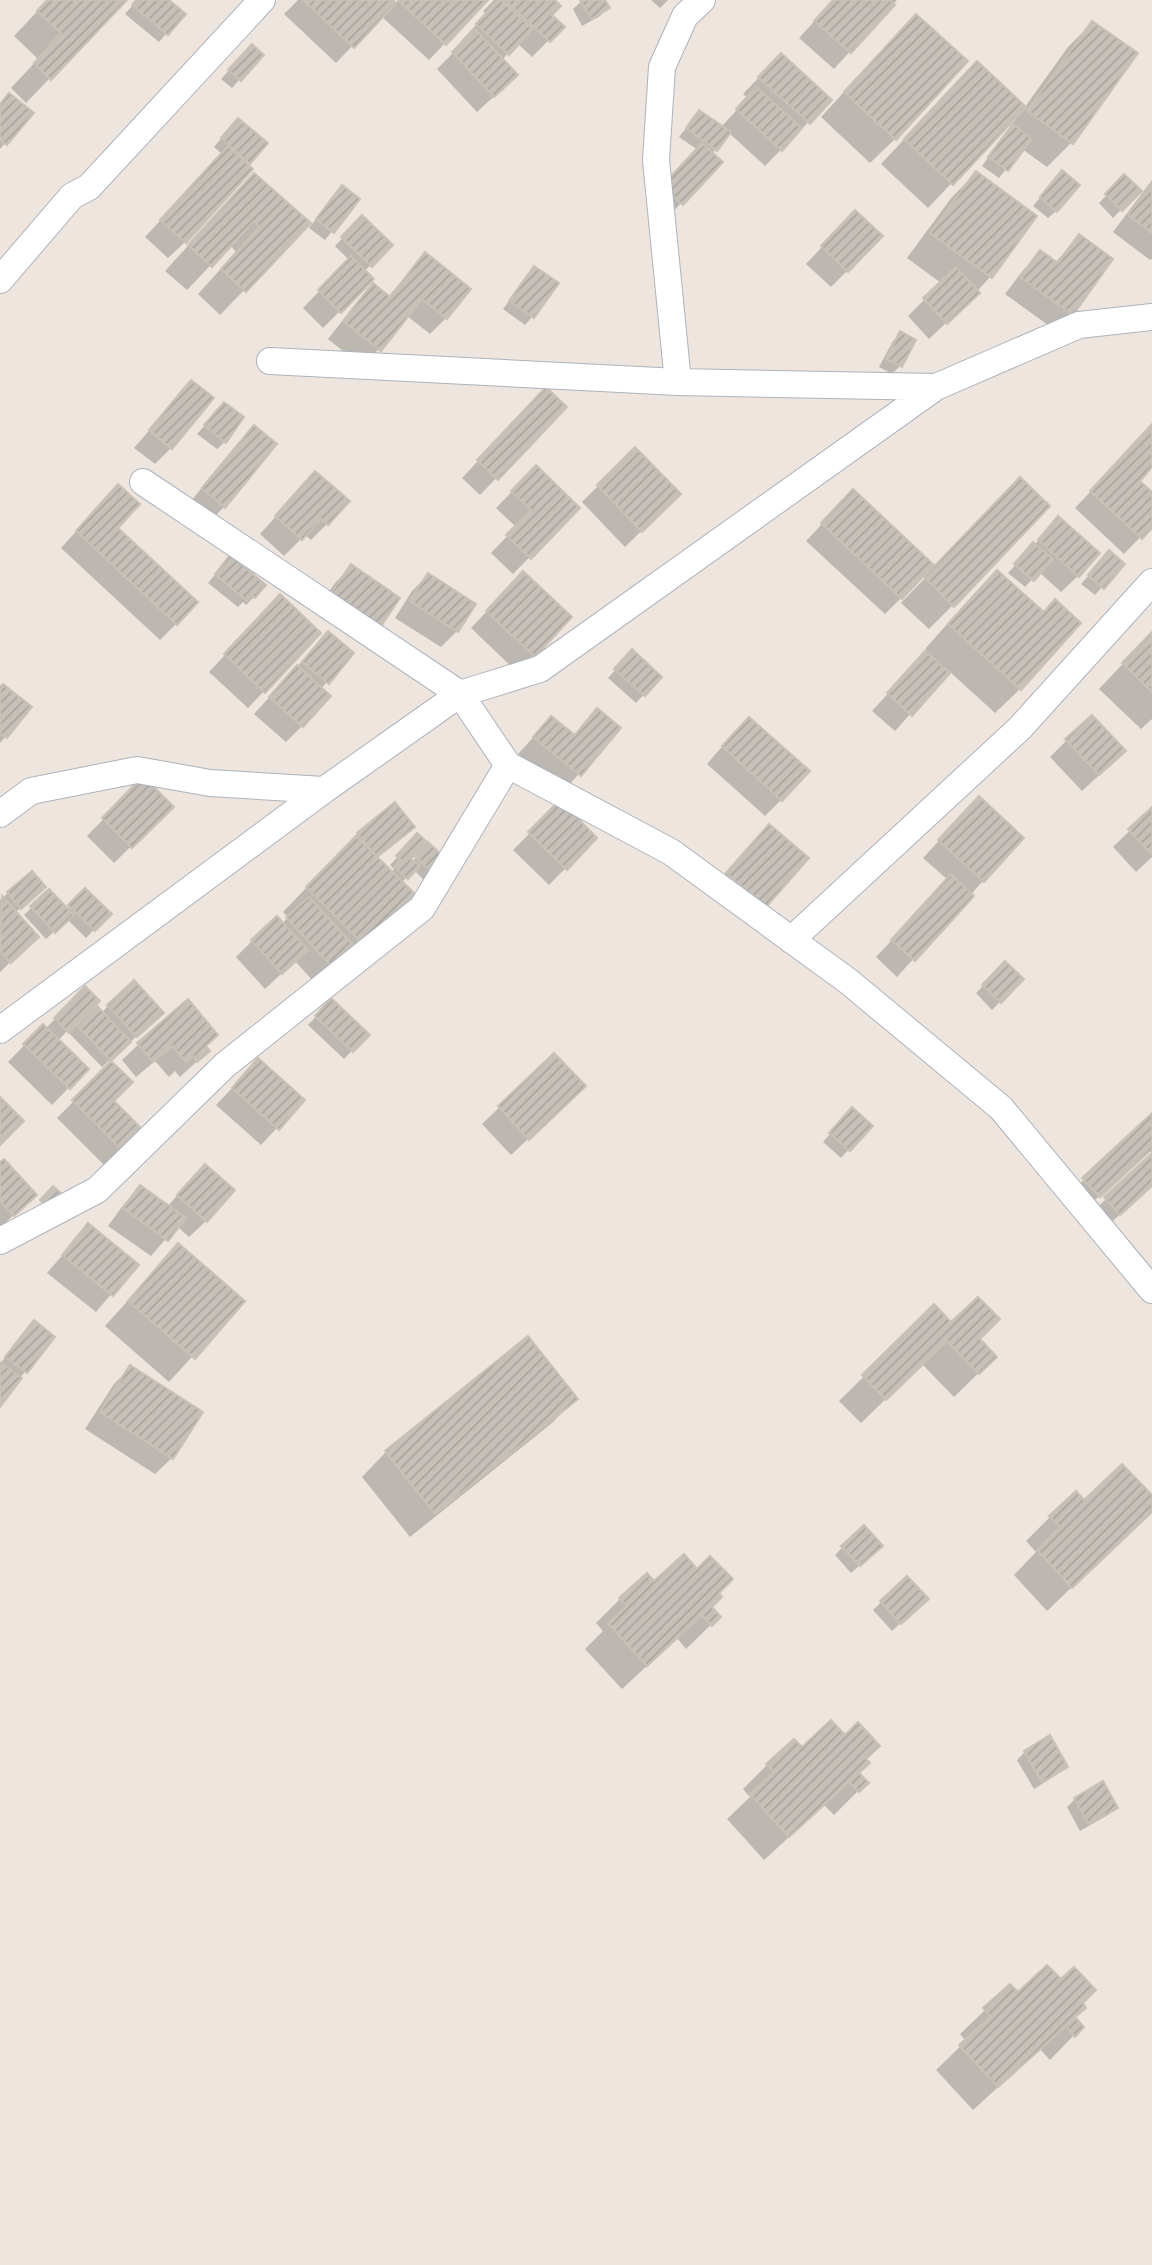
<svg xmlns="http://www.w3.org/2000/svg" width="1152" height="2265" font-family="'Nunito Sans',sans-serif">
<defs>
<pattern id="building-hatch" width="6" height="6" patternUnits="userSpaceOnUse" patternTransform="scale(1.75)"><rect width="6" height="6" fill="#c6c0b9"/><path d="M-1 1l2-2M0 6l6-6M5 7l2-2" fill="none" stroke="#aaa59f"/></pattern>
</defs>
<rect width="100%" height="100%" fill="#ede5de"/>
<path fill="#0003" d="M48,0H125L26,103L11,88L38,59L14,36Z
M137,0H166L183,14L159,42L125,14Z
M298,0H391L395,4L398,0H486L429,60L381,16L336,63L284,14Z
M494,0H552L549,15L562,27L532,57L517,43L502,60L500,91L477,112L437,69L463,43L461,41L486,14L483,11Z
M583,0H603L608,8L600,16L582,26L573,9Z
M651,0H668L660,8Z
M834,0H897L834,69L799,38Z
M1092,23L1136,54L1071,143L1047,167L1022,149L999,178L982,166L1018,116L1016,115L928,208L881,164L953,87L1025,107L1068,47Z
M891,41L895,139L870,163L821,117Z
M244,54L262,55L232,88L221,79Z
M765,71L830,100L765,166L728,132L712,154L720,162L665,220L647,204L698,150L679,137L699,112L721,127L748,98L743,94Z
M0,105L31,113L0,149Z
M230,128L265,143L185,242L168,258L145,237L222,154L214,147Z
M976,173L1035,216L990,277L961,309L929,339L908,316L941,283L907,258L952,197Z
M1124,177L1139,191L1113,218L1099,203Z
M1055,180L1056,211L1048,218L1033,206Z
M1152,180V259L1150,260L1113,232Z
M335,195L357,200L325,240L309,228Z
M230,200L309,223L220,315L198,294L236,252L230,245L187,290L165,271Z
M362,218L390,245L364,272L372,279L323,328L303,308L349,260L335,246Z
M839,229L847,271L831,287L806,264Z
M1079,236L1071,314L1055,330L1005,294L1024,269L1041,252L1055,263Z
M425,254L446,318L430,334L407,316L363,367L328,339L357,302L373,285L388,297Z
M534,268L532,317L525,325L503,309Z
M901,333L900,366L892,374L879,367L893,341Z
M191,382L171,448L155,464L134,448Z
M530,406L565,407L480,495L462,478Z
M216,413L225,442L217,449L197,434Z
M254,427L224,507L208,523L187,506L237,444Z
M1152,427V464L1137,481L1152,494V525L1124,554L1075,508Z
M635,449L679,494L625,547L582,502Z
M536,467L578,508L513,574L491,553L516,527L496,508Z
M315,473L327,524L311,540L305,535L284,556L260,534Z
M102,503L176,624L160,640L61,548Z
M996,504L953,605L929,629L901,603Z
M837,508L901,598L885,614L806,541Z
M1058,519L1078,576L1061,592L1039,572L1025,587L1008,573Z
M1101,561L1102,587L1095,595L1081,584Z
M223,565L254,597L246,605L243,602L238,607L208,583Z
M351,567L378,628L361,644L315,612L335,583Z
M997,572L1020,689L995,713L949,671L895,731L872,711L927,651L925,649L972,596Z
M428,575L457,631L441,647L395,618L412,591Z
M507,590L534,655L517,672L471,628Z
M264,613L319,633L248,708L209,672Z
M1152,633V719L1141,729L1099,689Z
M320,641L352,653L321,689L302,726L286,742L254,714Z
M632,651L660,677L636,703L608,678Z
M0,689L30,708L0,743Z
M597,710L618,728L564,791L518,754L551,718L573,736Z
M732,735L781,800L765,816L707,764Z
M1067,740L1108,767L1082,791L1050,757Z
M143,779L171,807L114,863L87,836Z
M560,803L595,838L549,885L513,850Z
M1152,809V857L1136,872L1113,847Z
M963,815L983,881L897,977L876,957L948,880L923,858Z
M413,826L376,858L390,873L394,869L390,865L417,836L409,859L412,862L428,845L445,860L425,881L414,870L401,883L412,894L314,982L295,961L265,989L236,957L252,941L282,924L288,917L283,912L358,834Z
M753,843L765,906L711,890Z
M31,873L36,895L15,913L20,953L0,972V900Z
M49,891L66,910L85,891L109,914L86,938L67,919L46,939L24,915Z
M1005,964L1021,980L992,1010L976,993Z
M85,989L94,1005L101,1013L108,1006L145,1029L102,1067L67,1031L58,1041L87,1069L52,1105L8,1062L43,1026L45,1029Z
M323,1009L367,1035L344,1059L308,1025Z
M139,1044L205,1047L208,1051L180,1077L175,1071L169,1077L155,1061L136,1077L122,1060Z
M554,1055L567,1102L511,1155L482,1124Z
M258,1061L303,1100L261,1145L216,1105Z
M111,1064V1101L140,1129L104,1165L57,1118Z
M1152,1115V1153L1149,1150L1082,1212L1067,1196Z
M844,1118L870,1126L841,1158L823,1142Z
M1152,1156V1185L1103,1230L1089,1215Z
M0,1165L18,1211L0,1228Z
M189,1182L206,1221L189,1237L177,1226L151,1256L108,1226L124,1204L140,1187L167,1207Z
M88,1226L136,1265L96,1312L47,1273Z
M178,1245L243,1301L169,1382L105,1326Z
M934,1307L951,1325L977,1339L995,1357L954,1397L922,1364L861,1423L839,1401Z
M26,1330L52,1337L0,1404V1364Z
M528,1338L576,1398L552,1423L410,1537L362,1477L386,1452Z
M130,1368L172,1458L155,1474L85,1429L114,1384Z
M1152,1498V1510L1047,1611L1014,1575L1036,1552L1026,1541L1050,1517L1084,1503Z
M843,1547L872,1554L851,1573L835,1555Z
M907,1578L926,1599L892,1631L873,1610Z
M654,1583L717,1592L710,1607L719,1617L686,1649L677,1638L622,1689L585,1649L603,1631L596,1623L620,1599Z
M802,1750L864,1759L857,1773L866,1783L834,1815L824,1805L764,1860L727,1819L750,1797L743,1789L767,1765Z
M1025,1752L1066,1766L1058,1774L1034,1789L1017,1760Z
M1075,1799L1116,1808L1108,1815L1080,1831L1067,1807Z
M1010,1986L1018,1994L1080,2003L1073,2018L1082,2027L1050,2060L1040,2049L973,2110L936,2070L966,2041L960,2034Z"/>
<path fill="url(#building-hatch)" stroke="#c9c1b7" stroke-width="2" d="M47,0H127L51,80L34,63L61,33L37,11Z
M136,0H169L186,14L168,35L132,5Z
M303,0H393L396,3L354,48Z
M398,0H448L451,3L454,0H488L446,45Z
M498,0H501L533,29L509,55L476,24Z
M505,0H555L561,6L552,15L565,27L550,42Z
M580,0H605L610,8L591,19Z
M833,0H890L895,5L851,53L814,21Z
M916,14L968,61L896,140L844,92Z
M1092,21L1138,53L1073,144L1027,111Z
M475,29L518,75L494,97L452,52Z
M252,44L264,55L241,81L228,70Z
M781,53L832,100L810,124L758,77Z
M977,61L1026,107L953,185L904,139Z
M756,87L802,128L782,151L736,109Z
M9,93L34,113L7,145L0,140V104Z
M699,110L731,132L717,151L686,128Z
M238,118L268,143L250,164L221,138Z
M1013,124L1032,139L1008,171L988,157Z
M702,143L723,162L683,205L662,186Z
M228,146L253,169L186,243L160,220Z
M1062,170L1080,185L1057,212L1040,197Z
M976,171L1037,216L992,278L930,233Z
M254,173L311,223L246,292L221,269L259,227L254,221L212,267L188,245Z
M1124,174L1142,191L1122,211L1105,194Z
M1152,183V233L1128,215Z
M342,185L360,199L334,233L316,219Z
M855,210L883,236L848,272L821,246Z
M362,215L393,245L372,267L341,237Z
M1079,234L1113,259L1073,315L1020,277L1040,250L1058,263Z
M425,252L471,289L447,319L422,299L381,351L343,321L373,283L390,297Z
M351,256L374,279L341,313L318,290Z
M534,266L559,283L534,318L509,301Z
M956,267L980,293L947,324L923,298Z
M900,331L916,340L902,367L886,359Z
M191,380L214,398L172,449L149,430Z
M546,387L567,407L498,480L477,460Z
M224,402L244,417L226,443L204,425Z
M1152,424V467L1140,481L1152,492V528L1142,539L1090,491Z
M254,425L277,444L225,508L202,488Z
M635,447L681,494L642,532L597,485Z
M536,465L580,508L531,559L506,535L531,510L511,491Z
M315,471L350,501L328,525L321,519L302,540L275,516Z
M1020,477L1050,506L954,607L924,577Z
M118,484L140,504L118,528L198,602L177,625L76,531Z
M853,489L934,565L902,599L821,523Z
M1058,516L1100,553L1079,577L1038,540Z
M1033,542L1053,559L1034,581L1014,564Z
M1109,550L1125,564L1104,589L1088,575Z
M230,555L266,585L255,598L251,595L247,601L215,574Z
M351,564L400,598L379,629L330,595Z
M997,570L1044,612L1055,599L1081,623L1021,690L948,624Z
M523,571L572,617L535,657L486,611Z
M428,573L476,604L458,632L410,601Z
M280,594L321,633L265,693L224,654Z
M328,631L354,653L329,684L302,662Z
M1152,632V692L1122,663Z
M632,649L662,677L645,696L614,669Z
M925,651L950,673L912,716L887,693Z
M297,665L331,696L303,727L269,697Z
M3,684L32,707L7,738L0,733V687Z
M597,708L621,728L581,776L533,737L551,716L575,735Z
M1092,715L1126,751L1099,775L1065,739Z
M749,717L810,771L782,801L722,746Z
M143,776L174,807L132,848L102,818Z
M979,796L1024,838L984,882L938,840Z
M560,800L597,838L567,870L528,832Z
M395,802L415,827L377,857L357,833Z
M1152,807V855L1128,829Z
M769,824L809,858L766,907L726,873Z
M417,833L426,841L411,859L420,866L408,879L394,867L401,860L396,856Z
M356,836L415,894L364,945L306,887Z
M428,842L447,860L434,874L415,857Z
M32,871L46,887L21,909L7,892Z
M951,874L974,896L915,961L891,940Z
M85,888L112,914L95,931L68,905Z
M49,889L74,915L55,933L30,906Z
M2,896L39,937L11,963L0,951Z
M309,897L354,946L332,967L286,917Z
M277,916L308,950L282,974L251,940Z
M1005,961L1024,979L1001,1003L982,985Z
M134,980L164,1013L137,1037L107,1005Z
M85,986L100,1001L69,1033L54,1018Z
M331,998L370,1035L353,1052L315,1016Z
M188,999L218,1035L206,1046L210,1051L197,1062L193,1056L186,1062L172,1046L153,1062L137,1043Z
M97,1006L131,1042L111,1061L77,1025Z
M43,1024L89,1069L70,1089L23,1044Z
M554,1053L586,1086L529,1140L498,1106Z
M258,1058L305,1100L279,1130L232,1088Z
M111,1061L133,1082L114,1101L142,1129L122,1150L72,1100Z
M0,1097L24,1121L0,1145Z
M852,1107L873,1126L850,1151L829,1133Z
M1152,1113V1149L1100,1197L1082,1178Z
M1152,1153V1186L1120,1215L1104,1197Z
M4,1159L37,1195L14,1216L0,1201V1162Z
M205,1164L235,1190L207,1222L177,1195Z
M140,1185L186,1218L168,1241L123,1208Z
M53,1186L64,1196L51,1210L40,1200Z
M88,1223L139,1265L113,1296L62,1255Z
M178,1243L245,1301L195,1359L128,1301Z
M978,1297L1000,1319L980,1339L997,1357L979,1374L947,1341L886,1400L862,1375L934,1304L951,1322Z
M34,1320L55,1337L27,1373L5,1357Z
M528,1336L578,1399L435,1514L385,1451Z
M0,1362L22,1378L0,1407Z
M130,1365L203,1412L173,1459L100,1412Z
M1122,1464L1152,1495V1512L1072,1588L1037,1550L1060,1527L1049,1516L1076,1491L1084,1500Z
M864,1525L883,1546L860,1566L841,1546Z
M684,1554L697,1569L710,1556L733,1579L719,1593L722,1597L712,1607L721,1617L712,1626L702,1615L647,1666L608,1623L627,1606L619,1598L647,1573L654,1581Z
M907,1576L929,1599L901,1624L880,1601Z
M831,1720L845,1735L858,1722L880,1746L866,1759L870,1763L859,1773L869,1783L859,1792L849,1782L789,1837L750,1794L774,1772L766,1764L794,1739L802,1747Z
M1050,1735L1068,1767L1042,1782L1024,1751Z
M1103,1781L1118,1808L1088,1824L1074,1798Z
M1047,1965L1061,1979L1074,1967L1096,1990L1083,2003L1086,2008L1075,2017L1084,2027L1075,2037L1066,2026L998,2087L959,2045L990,2017L983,2008L1010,1984L1018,1992Z"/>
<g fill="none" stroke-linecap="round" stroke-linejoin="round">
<g stroke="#aeb3bc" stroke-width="28">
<path id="street" d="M0,280L72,196L89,187L262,0
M270,361L678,382L936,387
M678,382L656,160L662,67L685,16L702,0
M143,482L460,694L508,765L671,852L848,981L1001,1108L1152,1290
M0,814L31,791L137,770L210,783L324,790
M791,940L1020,728L1152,582
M0,1030L324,790L460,694L540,669L936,387L1079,325L1152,317
M0,1241L97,1190L225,1065L422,908L508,765"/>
</g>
<use href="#street" stroke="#fff" stroke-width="26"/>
</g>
</svg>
